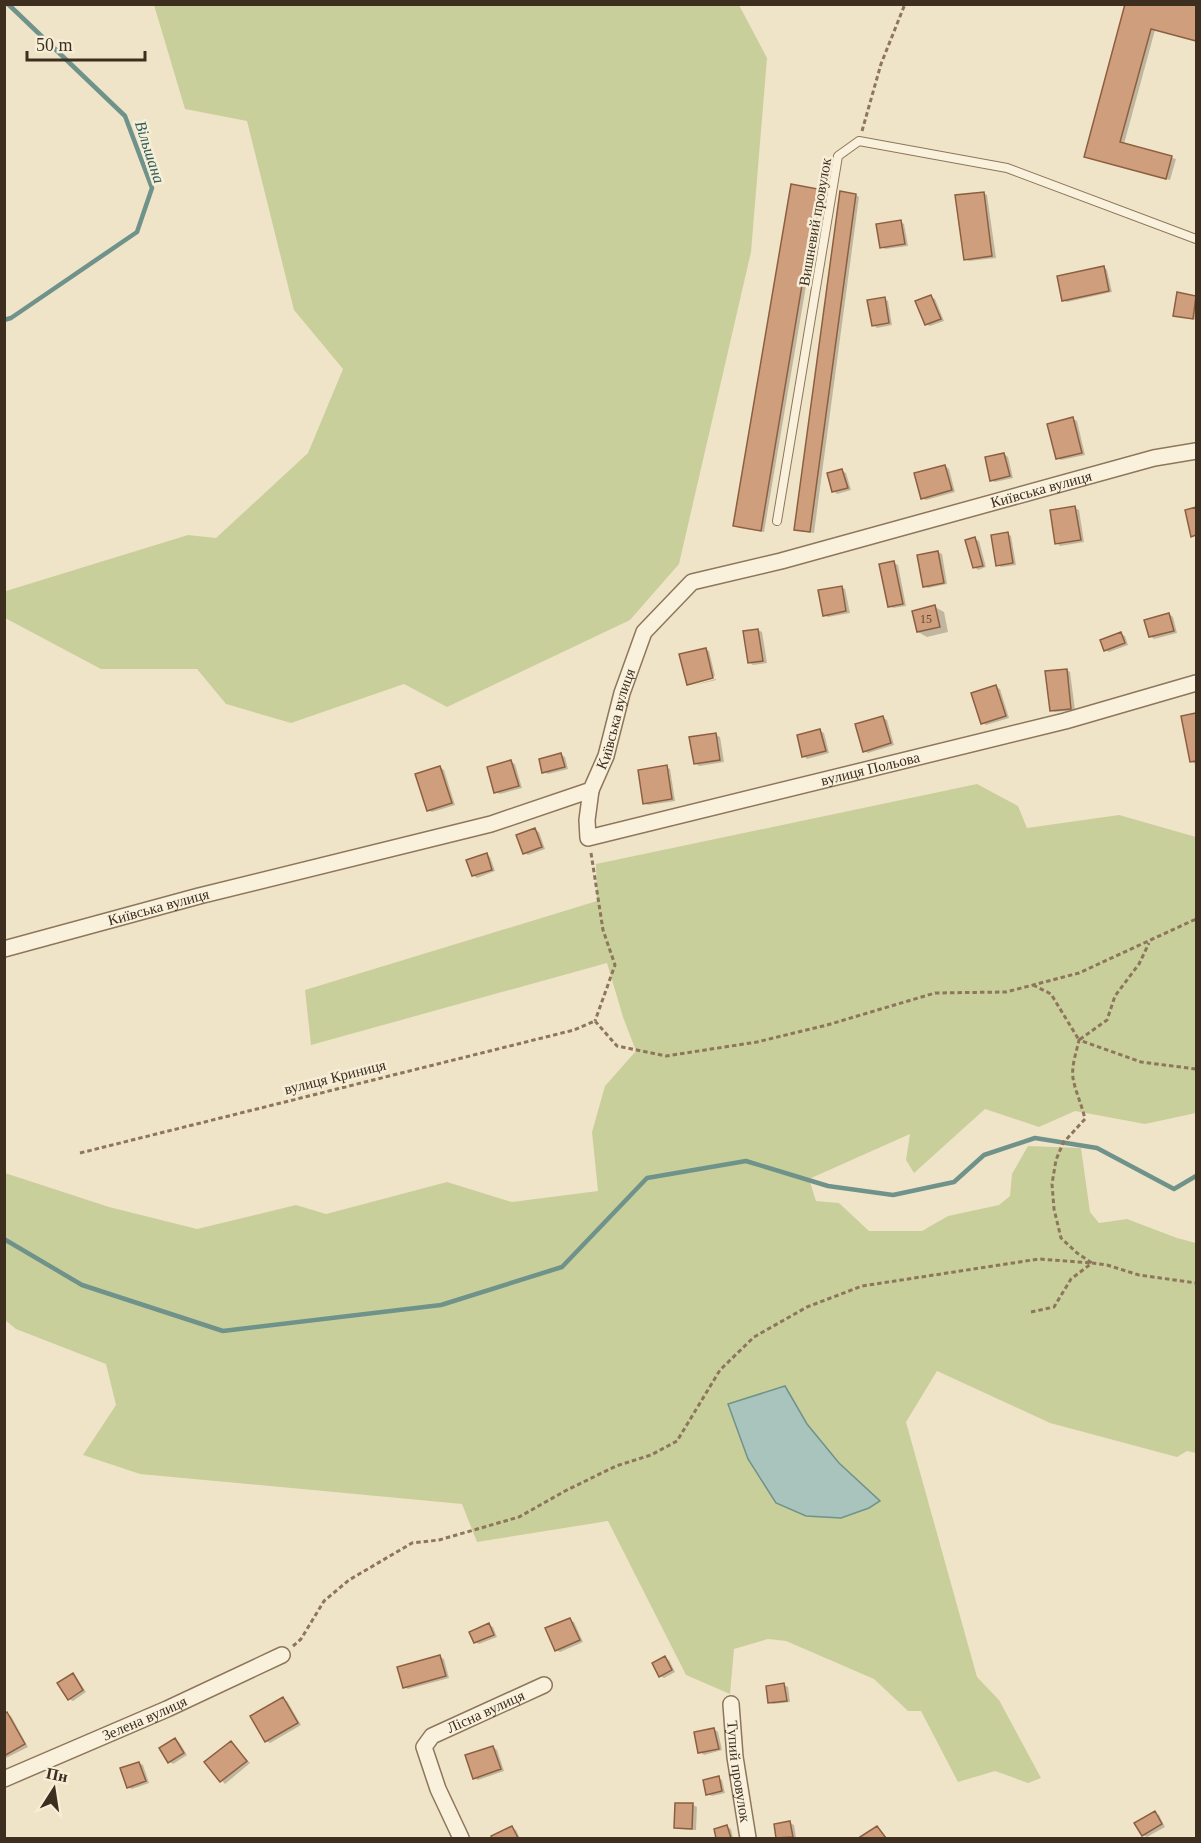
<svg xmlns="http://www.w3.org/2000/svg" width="1201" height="1843" font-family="'Times New Roman',serif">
<rect width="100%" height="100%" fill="#f0e4c8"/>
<path fill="#c9cf9b" d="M154,5H739L767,58L751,252L679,564L630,620L447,707L404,684L291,723L226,704L197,669H101L5,618L6,591L188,535L216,538L308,453L343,369L294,310L247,121L185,109Z
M977,784L1018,806L1027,828L1119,815L1196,837V1113L1145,1124L1075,1111L1039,1127L985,1109L914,1173L906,1160L910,1134L809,1179L816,1201L839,1203L869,1231H922L948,1216L999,1205L1010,1196L1012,1174L1028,1146L1081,1148L1090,1212L1099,1223L1127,1219L1177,1238L1196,1243V1453L1187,1451L1177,1457L1050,1423L937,1371L906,1422L977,1677L999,1700L1041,1778L1028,1783L995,1771L958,1782L921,1711H908L874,1679L786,1641L768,1639L734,1649L730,1694L686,1675L608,1521L477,1542L462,1504L140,1474L83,1455L116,1405L106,1364L16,1329L5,1320V1173L109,1207L197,1229L296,1205L326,1214L447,1182L512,1202L598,1191L592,1132L605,1086L636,1051L623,1017L607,963L311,1045L305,990L597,901L596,864Z"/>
<path fill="#a9c4bc" stroke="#6f938a" stroke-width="1.5" d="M785,1386L807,1424L839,1463L880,1501L869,1508L841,1518L806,1516L776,1503L748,1459L728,1404Z"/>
<path fill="#0003" d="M1127,4L1196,6V41L1155,30L1124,144L1176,159L1170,180L1089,158Z
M818,190L822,192L764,532L739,528L735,526Z
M983,193L987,195L996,258L969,261L965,259Z
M856,195L859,197L814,533L799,531L796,529Z
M901,222L904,224L908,246L885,249L882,247Z
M1104,267L1107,270L1112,292L1067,302L1064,300Z
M1178,294L1196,298V320L1175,315Z
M931,297L935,299L944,321L930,326L926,324Z
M884,299L888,301L892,325L877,328L873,325Z
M1073,419L1077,421L1085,455L1061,460L1057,458Z
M1004,454L1008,457L1013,478L995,482L991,480Z
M945,466L949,469L955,492L926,500L922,498Z
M842,471L846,473L851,490L837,494L834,491Z
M1075,508L1079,510L1084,542L1060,546L1057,543Z
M1008,534L1011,536L1016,565L1001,567L998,565Z
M975,539L979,541L986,567L978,570L974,567Z
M938,552L942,554L947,584L928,588L925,586Z
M894,563L898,565L906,606L893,608L889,606Z
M841,587L845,589L850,613L828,617L824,615Z
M935,607L944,612L948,632L927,637L918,632Z
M1169,614L1173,617L1177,633L1154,639L1150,636Z
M758,630L762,632L767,663L753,665L749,662Z
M1121,634L1125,636L1128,645L1109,652L1105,650Z
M705,649L709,651L715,676L689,683V685L688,684Z
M1067,670L1070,672L1075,710L1055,712L1051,710Z
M716,679V680L691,686Z
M996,687L1000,689L1009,718L986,725L983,723Z
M1196,715V763L1195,764L1191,761L1183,718Z
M883,718L887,720L894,745L868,753L864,751Z
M820,731L824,733L829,753L807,759L804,756Z
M716,735L720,737L724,762L699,766L695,763Z
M561,755L565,757L568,769L548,774L544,772Z
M511,762L515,764L522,788L500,794L496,792Z
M440,767L444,770L455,805L432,812L428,810Z
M666,767L670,769L675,801L648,805L644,803Z
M535,830L539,832L545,849L528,855L524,852Z
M486,854L490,857L495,871L477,878L473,875Z
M570,1620L574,1622L583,1642L560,1652L556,1650Z
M489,1625L493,1627L497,1637L479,1644L475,1642Z
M440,1657L444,1659L449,1678L408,1689L404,1687Z
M665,1658L669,1660L675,1672L664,1678L660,1676Z
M73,1675L76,1677L86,1692L73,1701L69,1699Z
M784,1685L788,1687L790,1702L773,1704L769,1702Z
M283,1699L287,1701L301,1725L270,1743L266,1741Z
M7,1714L11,1716L28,1747L4,1759V1715Z
M714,1729L718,1732L722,1750L704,1755L700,1752Z
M175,1740L179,1742L187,1755L173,1764L169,1761Z
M231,1742L250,1763L225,1784L206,1762Z
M493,1747L497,1750L504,1771L478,1780L474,1778Z
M139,1763L143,1765L149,1783L132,1789L128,1787Z
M718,1778L722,1780L725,1793L712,1796L708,1794Z
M693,1805L697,1807L696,1830L679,1829L675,1827Z
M1155,1813L1159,1815L1165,1827L1147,1837L1143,1835Z
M790,1823L794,1825L796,1838H777L775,1825Z
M727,1827L731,1829L733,1838H718L716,1830Z
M877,1827L887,1838H862Z
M512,1828L516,1830L520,1838H494L493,1837Z"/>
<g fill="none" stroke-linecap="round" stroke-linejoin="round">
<path stroke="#6f938a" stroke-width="4.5" d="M4,320L11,318L137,232L152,188L125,116L8,4
M4,1239L82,1285L223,1331L441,1305L562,1267L647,1178L746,1161L828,1186L893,1195L954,1182L984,1155L1035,1138L1097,1148L1174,1189L1196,1176"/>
</g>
<path fill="#cf9f7d" stroke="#8d5f41" stroke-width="1.5" d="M1125,4H1196V41L1151,29L1120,142L1172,156L1166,179L1084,157Z
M791,184L818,189L761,531L733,526Z
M840,191L856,194L810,532L794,530Z
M984,192L992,256L964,260L955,195Z
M901,220L905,244L880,248L876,224Z
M1104,266L1109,291L1062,301L1057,276Z
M1177,292L1196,296L1193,319L1173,316Z
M931,295L941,319L925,325L915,301Z
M885,297L889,323L872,326L867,300Z
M1073,417L1082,453L1056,459L1047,424Z
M1004,453L1010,476L990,481L985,457Z
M945,465L952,490L921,499L914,473Z
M842,469L848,488L832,492L827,473Z
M1075,506L1081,540L1055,544L1050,510Z
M1196,507V535L1191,537L1185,510Z
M1008,532L1013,563L996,566L991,535Z
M975,537L983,566L973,568L965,540Z
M938,551L944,583L923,587L917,555Z
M894,561L903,604L888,607L879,564Z
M842,586L846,611L823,616L818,590Z
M935,605L940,627L917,632L912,611Z
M1169,613L1174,631L1149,637L1144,620Z
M758,629L763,661L748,663L743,631Z
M1121,632L1125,643L1104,651L1100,640Z
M706,648L713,678L687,685L679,654Z
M1067,669L1071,709L1050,711L1045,671Z
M996,685L1006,716L981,724L971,693Z
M1196,713V761L1190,762L1181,716Z
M883,716L891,743L863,752L855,724Z
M820,729L826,751L802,757L797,735Z
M716,733L720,760L694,764L689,737Z
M561,753L565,767L542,773L539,759Z
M511,760L519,786L494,793L487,767Z
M667,765L672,799L643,804L638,770Z
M440,766L452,803L427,811L415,774Z
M535,828L542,847L523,854L516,835Z
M487,853L492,870L472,876L466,860Z
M570,1618L580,1640L555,1651L545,1628Z
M489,1623L494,1635L474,1643L469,1632Z
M440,1655L446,1676L403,1688L397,1667Z
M665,1656L672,1670L659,1677L652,1663Z
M73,1673L83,1690L68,1700L57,1683Z
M784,1683L787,1701L768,1703L766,1686Z
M283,1697L298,1723L265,1742L250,1716Z
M7,1712L25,1744L4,1756V1714Z
M714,1728L719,1749L698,1753L694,1732Z
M175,1738L184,1753L168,1763L159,1748Z
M231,1741L247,1761L220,1782L204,1762Z
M493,1746L501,1769L473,1779L465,1755Z
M139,1762L146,1781L127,1788L120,1768Z
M719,1776L722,1791L706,1795L703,1780Z
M675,1803H693L692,1829L674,1828Z
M1155,1811L1162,1824L1142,1836L1134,1823Z
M790,1821L793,1837L776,1838L774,1824Z
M727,1825L731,1838H716L714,1829Z
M512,1826L518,1838H492L491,1836Z
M877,1826L886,1838H861L860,1837Z"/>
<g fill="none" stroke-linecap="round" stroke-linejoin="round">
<g stroke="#8d765c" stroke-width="10">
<path id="service" d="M777,521L838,156L859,141L1007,168L1196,239"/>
</g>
<g stroke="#8d765c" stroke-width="18">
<g id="minor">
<path id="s1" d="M591,790L587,820L588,838L1065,721L1196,683"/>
<path id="s2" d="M4,949L199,896L491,824L591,790L606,756L622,693L644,632L692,582L781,561L1154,458L1196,451"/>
<path id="s3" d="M731,1704L735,1757L748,1838"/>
<path id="s4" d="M4,1779L167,1709L282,1655"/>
<path id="s5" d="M461,1838L438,1789L424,1747L432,1736L544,1685"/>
</g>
</g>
<path stroke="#8d765c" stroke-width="3" stroke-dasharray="4.5 3" stroke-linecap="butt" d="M862,131L881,64L905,4
M591,853L603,930L615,965L595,1021
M1033,985L1051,994L1079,1040L1107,1020L1115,996L1139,964L1149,943
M595,1021L617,1046L666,1056L757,1042L827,1025L935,993L1006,992L1079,973L1196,919
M80,1153L574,1030L595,1021
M1031,1312L1054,1307L1071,1279L1092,1263L1107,1265L1139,1275L1196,1283
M293,1646L301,1639L324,1601L349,1580L412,1543L439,1540L519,1517L565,1491L616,1466L651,1455L677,1441L720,1370L754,1337L807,1307L862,1286L1039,1259L1092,1263L1077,1253L1061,1238L1054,1209L1052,1184L1056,1160L1063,1143L1085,1119C1082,1106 1077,1095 1074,1083C1070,1069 1076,1054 1079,1040L1141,1062L1196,1069"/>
<use href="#service" stroke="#faf1dc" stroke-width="8"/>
<use href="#minor" stroke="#faf1dc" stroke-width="15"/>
</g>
<g text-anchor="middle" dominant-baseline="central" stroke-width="5" stroke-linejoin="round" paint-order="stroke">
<g font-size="12" fill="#624a37">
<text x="926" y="619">15</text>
</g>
<g font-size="15" fill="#3d2e20" stroke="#f7eed8">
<text transform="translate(815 222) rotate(-80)">Вишневий провулок</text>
<text stroke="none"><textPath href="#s2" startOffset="1206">Київська вулиця</textPath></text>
<text stroke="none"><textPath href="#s2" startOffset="684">Київська вулиця</textPath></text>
<text stroke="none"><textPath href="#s1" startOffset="339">вулиця Польова</textPath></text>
<text stroke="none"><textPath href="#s2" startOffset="160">Київська вулиця</textPath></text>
<text transform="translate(335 1077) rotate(-14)">вулиця Криниця</text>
<text stroke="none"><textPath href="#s5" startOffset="171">Лісна вулиця</textPath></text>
<text stroke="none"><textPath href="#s4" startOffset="153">Зелена вулиця</textPath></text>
<text stroke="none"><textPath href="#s3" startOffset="68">Тупий провулок</textPath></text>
</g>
<g font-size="16" font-style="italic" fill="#2f5d5a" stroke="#f7eed8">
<text transform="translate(150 152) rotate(72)">Вільшана</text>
</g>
</g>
<rect width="1201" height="1843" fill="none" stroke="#3d2e20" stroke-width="12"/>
<g transform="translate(54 1789) rotate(12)" stroke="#f7eed8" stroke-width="4.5" paint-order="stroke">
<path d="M0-4.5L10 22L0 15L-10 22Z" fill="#3d2e20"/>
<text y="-9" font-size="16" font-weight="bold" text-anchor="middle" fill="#3d2e20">Пн</text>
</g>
<path d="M27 51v9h118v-9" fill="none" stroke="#3d2e20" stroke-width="3"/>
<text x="36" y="51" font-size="18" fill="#3d2e20" stroke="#f7eed8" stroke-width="4.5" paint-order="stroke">50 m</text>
</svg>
